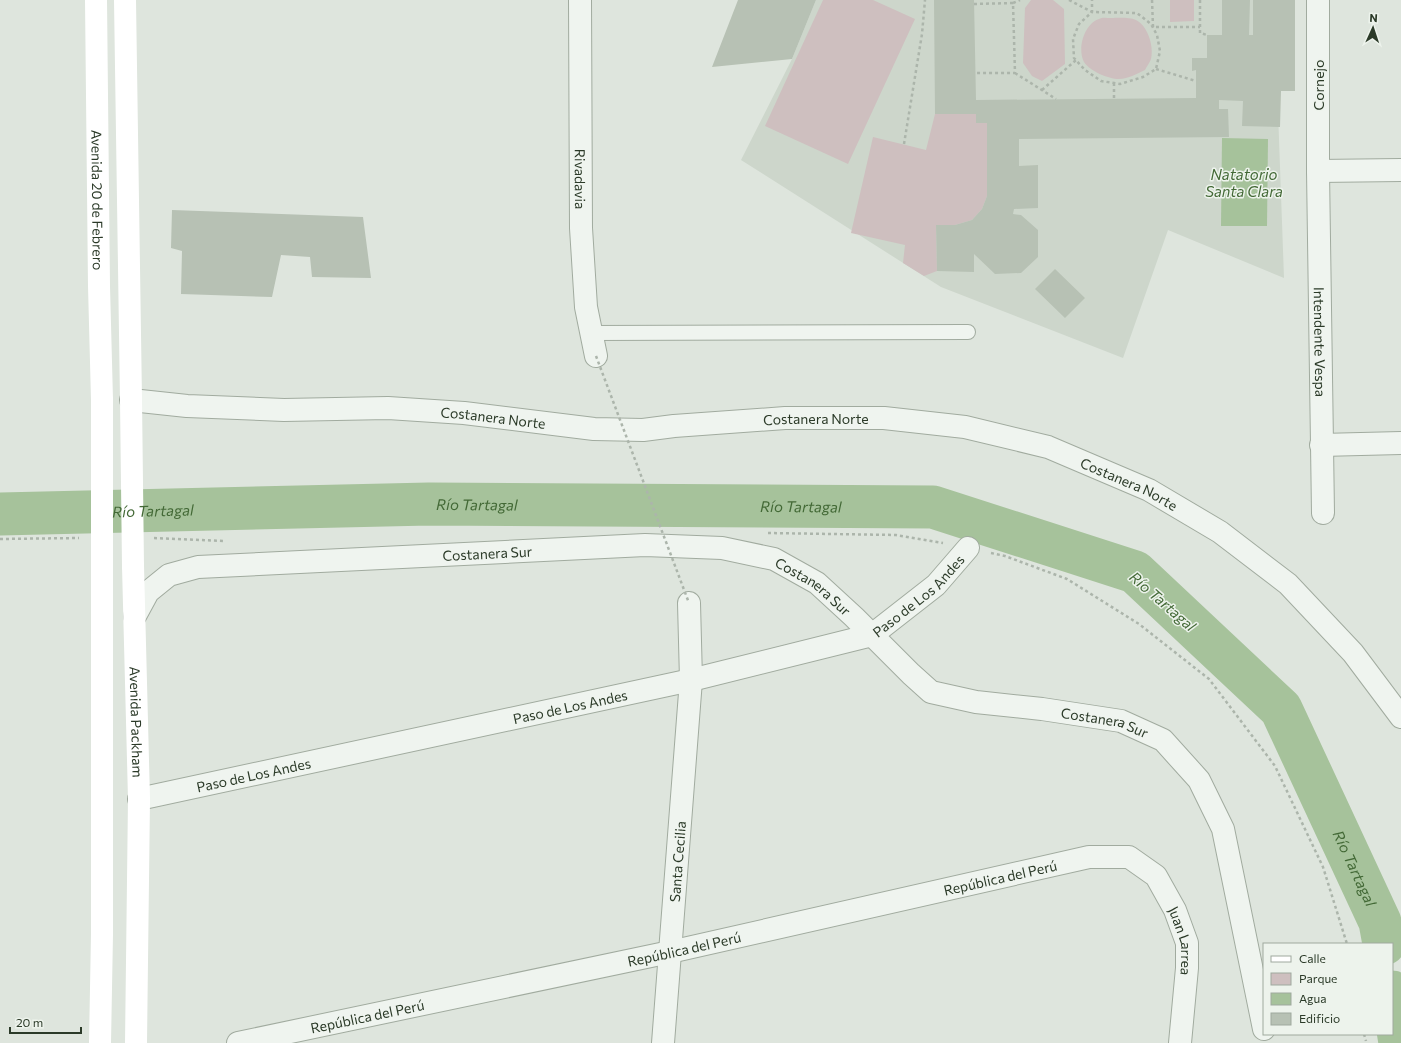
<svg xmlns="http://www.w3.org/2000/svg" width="1401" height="1043" font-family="Commissioner,sans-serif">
<rect width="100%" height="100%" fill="#dee5dd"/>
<path fill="#cdd6cb" d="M816,0H1274L1284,278L1168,230L1123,358L941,287L741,160L792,59Z"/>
<path fill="#cebfbf" d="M823,0H873L915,19L848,164L765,126Z
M1031,0H1053L1064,9L1065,64L1042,81L1032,76L1023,63L1025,8Z
M1170,0H1194V21L1170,22Z
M1111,18C1118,18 1129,17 1136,20C1148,26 1154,46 1151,59C1150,62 1147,66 1145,70C1138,73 1128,79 1119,79C1108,79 1090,71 1084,62C1077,49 1084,24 1099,19C1102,17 1107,18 1111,18Z
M935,114H976V123H987V196L982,209L972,220L955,225H936L937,271L924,276L903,263L905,245L851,233L873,137L926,150Z"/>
<path fill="#a6c29b" d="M1222,138L1268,139L1267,226H1221Z"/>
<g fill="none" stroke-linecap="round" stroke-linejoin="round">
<g stroke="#a6c29b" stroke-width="43">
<path id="s1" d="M0,514L429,504L933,507L1135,572L1281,709L1380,922L1384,944"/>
<path d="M1392,992L1400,1043"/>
</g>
</g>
<path fill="#b7c1b4" d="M738,0H816L792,59L712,67Z
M934,0H974L976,100L1196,98V70L1192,71V58H1207V35H1222V0H1250L1249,35H1253V0H1295V91H1281L1280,127L1242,126L1243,101L1219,100V109H1228L1229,137L1019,139V166L1038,165V208L1014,209L1013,214L1021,215L1038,230V257L1021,273L995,274L974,254V272L937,271L936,225H955L972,220L982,209L987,196V123H976V114H935Z
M172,210L363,217L371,278L312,277L310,257L281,255L272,297L181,294L182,251L171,248Z
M1055,269L1085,298L1065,318L1035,289Z"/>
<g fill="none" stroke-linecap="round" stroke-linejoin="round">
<g stroke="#a1ab9f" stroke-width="16">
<path id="lane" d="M591,333L968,332"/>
</g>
<g stroke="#a1ab9f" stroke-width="24">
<g id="street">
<path id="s2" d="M580,0L581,228L586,307L596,356"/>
<path id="s3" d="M1318,0V171L1323,513"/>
<path d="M1318,171L1401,170"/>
<path id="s4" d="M131,400L187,406L284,410L388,408L464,413L594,429L643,430L674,426L785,418H884L965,427L1048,447L1149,490L1220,532L1288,584L1353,653L1401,717"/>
<path d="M1321,445L1401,443"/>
<path id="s5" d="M135,616L148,592L169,575L198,567L645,545L722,548L774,559L817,583L854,617L911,674L931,692L976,702L1042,709L1121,721L1163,740L1199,780L1223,829L1264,1029"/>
<path id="s6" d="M139,799L691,680L872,635L936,585L968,548"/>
<path id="s7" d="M238,1043L670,952L1089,857H1129L1156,876L1175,910L1187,943V968L1180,1043"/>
<path id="s8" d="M663,1043L691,680L689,603"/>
</g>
</g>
<path stroke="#acb5ab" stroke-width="2.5" stroke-dasharray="3 3" stroke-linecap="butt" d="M1069,0L1092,12L1137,13L1151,24L1157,35L1160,51L1156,69L1143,77L1120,84L1101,81L1085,70L1074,58L1073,39L1079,24L1092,12V0
M1152,0L1153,27H1200
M1200,0V33L1207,35
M1013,3L1020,0
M974,4L1013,3L1015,73H975
M1156,69L1196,81
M1015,73L1056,99
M1114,83V99
M1042,90L1076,60
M904,144L922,34L925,0
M768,533L896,535L943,543
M154,538L223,541
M0,539L79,538
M991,553L1005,556L1067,579L1139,624L1209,679L1275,766L1323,867L1347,944
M1364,1034L1366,1041"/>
<use href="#lane" stroke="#eff4ef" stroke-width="14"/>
<use href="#street" stroke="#eff4ef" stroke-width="22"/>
<g stroke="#fff" stroke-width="22">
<path id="s9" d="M96,0L99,286L102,400"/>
<path d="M125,0L131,400"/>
<path id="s10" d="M133,566L139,799L136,1043"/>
<path d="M100,1043L102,934V570"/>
</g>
<path stroke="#acb5ab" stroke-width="2.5" stroke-dasharray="3 3" stroke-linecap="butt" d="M596,356L689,603"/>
<path stroke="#fff" stroke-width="22" d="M131,400L133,566
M102,570V400"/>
</g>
<g text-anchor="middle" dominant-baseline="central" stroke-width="3" stroke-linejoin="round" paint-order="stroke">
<g font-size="14" fill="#2b3a28" stroke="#edf3ec">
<text transform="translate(1318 85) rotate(-90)">Cornejo</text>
<text stroke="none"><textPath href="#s2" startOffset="179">Rivadavia</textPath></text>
<text stroke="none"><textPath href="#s9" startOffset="200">Avenida 20 de Febrero</textPath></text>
<text stroke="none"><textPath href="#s3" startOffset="342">Intendente Vespa</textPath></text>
<text stroke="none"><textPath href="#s4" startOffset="363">Costanera Norte</textPath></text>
<text stroke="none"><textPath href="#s4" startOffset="687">Costanera Norte</textPath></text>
<text stroke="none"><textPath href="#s4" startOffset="1011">Costanera Norte</textPath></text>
<text stroke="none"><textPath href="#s5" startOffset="374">Costanera Sur</textPath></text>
<text stroke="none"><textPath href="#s5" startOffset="710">Costanera Sur</textPath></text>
<text stroke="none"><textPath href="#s6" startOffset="812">Paso de Los Andes</textPath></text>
<text stroke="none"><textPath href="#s6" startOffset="441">Paso de Los Andes</textPath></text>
<text stroke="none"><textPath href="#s10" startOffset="156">Avenida Packham</textPath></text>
<text stroke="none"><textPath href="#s5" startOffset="1046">Costanera Sur</textPath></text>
<text stroke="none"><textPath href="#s6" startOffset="117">Paso de Los Andes</textPath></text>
<text stroke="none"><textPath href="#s8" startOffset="182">Santa Cecilia</textPath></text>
<text stroke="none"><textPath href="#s7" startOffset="780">República del Perú</textPath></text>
<text stroke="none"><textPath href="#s7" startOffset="1015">Juan Larrea</textPath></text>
<text stroke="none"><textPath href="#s7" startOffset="456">República del Perú</textPath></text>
<text stroke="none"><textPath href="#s7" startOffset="132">República del Perú</textPath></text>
</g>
<g font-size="15" font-style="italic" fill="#436936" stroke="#edf3ec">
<text x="1244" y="174">Natatorio<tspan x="1244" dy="17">Santa Clara</tspan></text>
<text stroke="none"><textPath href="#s1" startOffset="477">Río Tartagal</textPath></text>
<text stroke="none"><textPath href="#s1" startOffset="801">Río Tartagal</textPath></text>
<text stroke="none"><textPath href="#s1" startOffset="153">Río Tartagal</textPath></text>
<text transform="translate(1163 601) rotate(41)">Río Tartagal</text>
<text stroke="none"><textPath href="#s1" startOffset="1521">Río Tartagal</textPath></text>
</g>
</g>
<rect x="1263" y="943" width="130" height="92" fill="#edf3ec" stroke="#9fa99e"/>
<rect x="1271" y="956" width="20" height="6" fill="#ffffff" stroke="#9fa99e"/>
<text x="1299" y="963" font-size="12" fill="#2b3a28">Calle</text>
<rect x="1271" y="973" width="20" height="12" fill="#cebfbf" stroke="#9fa99e"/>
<text x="1299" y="983" font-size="12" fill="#2b3a28">Parque</text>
<rect x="1271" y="993" width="20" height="12" fill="#a6c29b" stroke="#9fa99e"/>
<text x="1299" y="1003" font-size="12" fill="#2b3a28">Agua</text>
<rect x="1271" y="1013" width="20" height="12" fill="#b7c1b4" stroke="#9fa99e"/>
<text x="1299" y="1023" font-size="12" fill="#2b3a28">Edificio</text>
<g transform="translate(1373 28) rotate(3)" stroke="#edf3ec" stroke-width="3" paint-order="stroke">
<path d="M0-3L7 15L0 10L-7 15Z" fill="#2b3a28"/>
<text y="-6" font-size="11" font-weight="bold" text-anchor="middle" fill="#2b3a28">N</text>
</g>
<path d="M10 1027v6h71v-6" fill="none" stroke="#2b3a28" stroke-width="2"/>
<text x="16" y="1027" font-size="12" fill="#2b3a28" stroke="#edf3ec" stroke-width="3" paint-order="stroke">20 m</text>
</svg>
